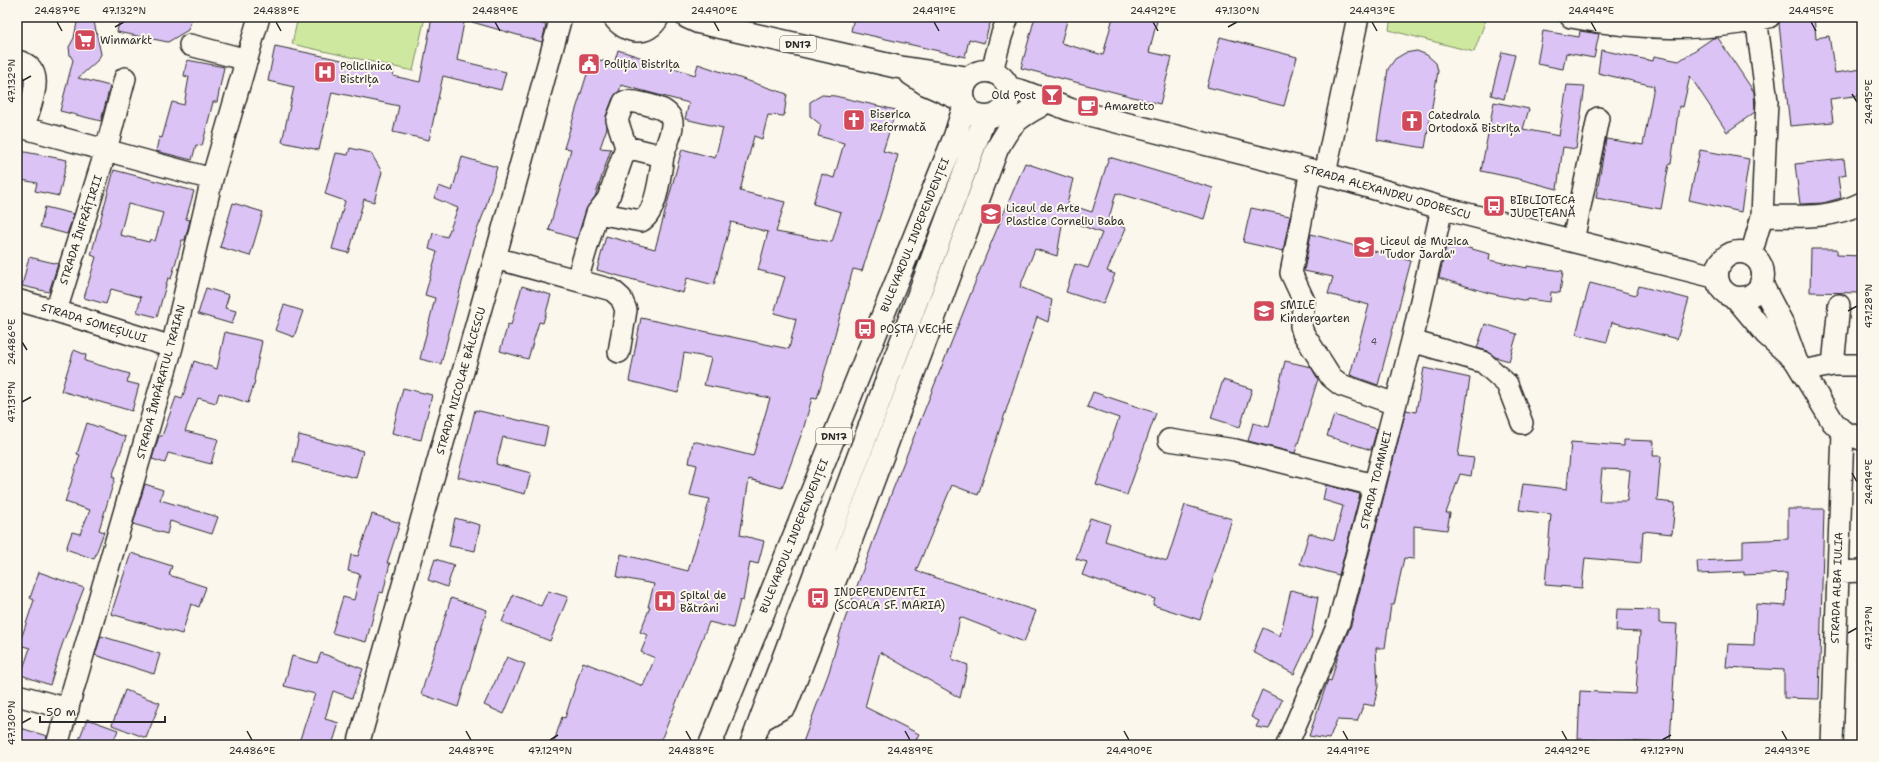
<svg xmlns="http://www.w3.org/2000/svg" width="1879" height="762" font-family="'Shantell Sans',sans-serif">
<rect width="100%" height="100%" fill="#fbf7ec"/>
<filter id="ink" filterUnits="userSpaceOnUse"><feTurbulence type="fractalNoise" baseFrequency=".025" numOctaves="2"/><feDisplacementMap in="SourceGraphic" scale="8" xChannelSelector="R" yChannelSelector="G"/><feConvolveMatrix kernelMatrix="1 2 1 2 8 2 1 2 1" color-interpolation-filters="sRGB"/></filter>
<g filter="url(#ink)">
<path fill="#cee99f" stroke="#7c8a65" d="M298,17H425L413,71L292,44Z
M1391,17H1487L1474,52L1389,30Z"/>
<path fill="#dbc4f5" stroke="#2b2b2b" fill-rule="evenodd" d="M78,17H93L101,54L98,60L78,78L110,86L101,121L60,111L73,60L70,55L69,47L74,38Z
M120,17H192L188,30L168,42L117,32Z
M432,17H465L457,60L506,72L501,90L443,76L429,140L393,132L399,106L332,92L319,150L282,142L294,87L268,81L275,46L394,71L393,76L420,82Z
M466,17H507L518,20L519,17L546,25L542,42L465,20Z
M854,17H938L953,20V17H992L984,43L969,39L965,57L851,31Z
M1035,17H1068L1061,43L1103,55L1113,17H1158L1149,52L1172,57L1160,104L1021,68Z
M1792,17H1814L1816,38L1829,36L1835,73L1862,69V95L1830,99L1833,122L1790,126L1779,24L1781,19Z
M1543,31L1579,37L1580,31L1599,34L1594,58L1566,53L1563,69L1537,64Z
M1220,37L1297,57L1284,106L1207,87Z
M1713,38H1718L1754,92L1755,112L1727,132L1690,76L1683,107L1679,106L1671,164H1669L1661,209L1596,198L1606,139L1643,145L1654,86L1598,73L1601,50L1653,61L1654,56L1679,61Z
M618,50L695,75L698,64L787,94L784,116L768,115L762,139L754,136L740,191L785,202L776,232L832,242L841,212L813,204L822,174L834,178L844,143L818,136L821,125L810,116V102L822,95L835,96L896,110L883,151L898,155L885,201L862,271L853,269L817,399L812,398L803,430L782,488L749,479L740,535L764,541L758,564L750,562L743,601L740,600L733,628L709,622L659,745H553L562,717L565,718L583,662L643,686L655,658L641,652L648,635L640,632L650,607H648L654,584L617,577L621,554L688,571L710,499L690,495L697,465L689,463L693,441L753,456L770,398L704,385L711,358L684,353L678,393L629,381L641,318L789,349L796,319L774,313L785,277L758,270L768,232L731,222L714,285L687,278L683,293L597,270L606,236L655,249L682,149L715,158L723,128L685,119L689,103L621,85L619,92L613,98L606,116L607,128L600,148L611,149L595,197L586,210L577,239L549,230L571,149L564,148L592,58L614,64Z
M1417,51L1427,55L1436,63L1438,71L1425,148L1377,140L1388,69L1395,59L1405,53Z
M1502,52L1515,55L1504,99L1491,95Z
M187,60L224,67L217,102H213L202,146L196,145L192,160L156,151L159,137L162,138L172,102L184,105L189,77L184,76Z
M1567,85L1585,86L1576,149L1563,147L1557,189L1519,179L1481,171L1494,102L1529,109L1523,129L1559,136Z
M350,148L371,153L382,172L374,202L364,199L349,253L332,249L345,201L325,194L336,153L348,155Z
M1700,150L1749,159L1741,212L1689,200Z
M20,151L67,160L59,196L35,191L37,183L17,179V164Z
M462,157L497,167L485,210L473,240L441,364L420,359L435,298L425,295L437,252L429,249L433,233L447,237L458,208L434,198L439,186L452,191Z
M1109,157L1213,188L1204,219L1116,193L1108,222L1126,228L1107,271L1115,274L1103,304L1066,292L1075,264L1088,268L1102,233L1063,219L1057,256L1035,249L1020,287L1052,300L1048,322L1037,317L978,495L952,485L916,571L1036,611L1024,642L960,617L952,659L968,665L960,698L880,652L865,707L919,734L913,745H802L829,672L841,630L884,512L986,255L1025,163L1073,179L1067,204L1092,212Z
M1844,159L1846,175L1838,177L1841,198L1823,203L1800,204L1795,164Z
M114,170L194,191L186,219L190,220L185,240H182L171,279L168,278L157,317L137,312L141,297L111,289L106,304L84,298L96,257L91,255ZM128,204L163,213L155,241L150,239L149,242L120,235Z
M233,203L263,212L250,256L220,247Z
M45,207L74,214L67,234L40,227Z
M1251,208L1290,216L1283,251L1243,242Z
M1311,234L1411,261L1378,385L1350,375L1369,305L1328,294L1333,277L1304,271Z
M1447,242L1490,254L1489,260L1527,268V266L1563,271L1560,293L1551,292L1550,302L1528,299L1527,301L1489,293L1439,278Z
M1811,249H1837V255L1862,256V293L1810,292Z
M29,257L58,264L49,292L22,286Z
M1590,283L1636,295L1639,286L1689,299L1677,339L1612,322L1607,342L1576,334Z
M522,286L551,295L543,323L539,322L528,359L500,351L508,324L511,325Z
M206,288L229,295L225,308L236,311L232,324L198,314Z
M284,305L303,311L294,337L275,330Z
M1485,324L1517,334L1509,361L1495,357L1487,351L1477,348Z
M225,332L262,341L254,380L255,381L248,403L219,393L216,403L198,398L185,431L218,439L211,464L168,453L165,463L152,459L159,436H162L176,397L182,399L194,361L217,369Z
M74,350L86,355L85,361L130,374L127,382L139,385L132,411L61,391Z
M1285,361L1311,367L1318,379L1295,453L1248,441L1253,423L1269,427Z
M1424,368L1470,378L1458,456L1474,458L1471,476L1460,474L1446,513H1450L1447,530L1414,526V559L1404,558L1394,605H1391L1385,648H1376L1378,686L1374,706L1364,704L1357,721L1337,720L1329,739L1309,736L1328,680L1331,681L1338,656L1351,625L1406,410L1416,412Z
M1223,380L1252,389L1240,427L1211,418Z
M403,388L432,395L421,440L392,433Z
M1093,392L1156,413L1127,495L1096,485L1119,418L1087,407Z
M475,410L548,427L544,446L503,437L496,464L531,473L525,494L458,477Z
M1334,415L1377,429L1371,450L1327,436Z
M87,423L126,437L112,477L115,478L99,530L104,532L94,559L66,549L72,532L80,534L90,510L65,502L80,455L77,454Z
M299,435L363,451L356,478L293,462Z
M1624,440L1654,441L1653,456H1661L1657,501L1675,503L1672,534L1643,531L1641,563L1585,558L1582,588L1545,585L1551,514L1519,510L1523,484L1567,489L1571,442L1624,446ZM1602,469L1630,470L1627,501H1599Z
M145,484L163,490L160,500L218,517L212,534L170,521L167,534L133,524Z
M1326,485L1360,494L1339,575L1300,564L1309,533L1334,540L1343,506L1323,500Z
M1185,505L1232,519L1200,620L1153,605L1155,599L1082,575L1087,562L1076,559L1090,518L1110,524L1105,541L1167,561Z
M1788,509H1824L1819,699L1784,698V670L1726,667L1728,644L1754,645L1756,604L1786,606L1787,573L1744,575V572L1698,574L1697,561L1743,559V541L1788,539Z
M372,514L400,523L387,563H390L383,593L380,592L366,642L332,633L343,597L354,600L360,574L348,571L351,555L358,556Z
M455,518L480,525L475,551L449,546Z
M131,553L172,566L169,575L206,587L199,607L191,604L182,634L111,614Z
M435,559L454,565L447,587L428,580Z
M39,572L84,588L62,645L50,685L21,675L30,648L19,645L34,600L30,598Z
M1291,590L1318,597L1311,638L1294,674L1253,652L1263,628L1280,636Z
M548,591L568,597L550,641L502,622L513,595L541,606Z
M451,598L487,610L458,707L421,694Z
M1617,609L1659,610V623L1677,624L1670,743L1578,739L1580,691L1636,694L1640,632L1616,631Z
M101,636L160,654L154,674L95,655Z
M321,653L363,669L352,698L333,691L325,719L339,723L332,745H298L315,694L284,686L292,656L317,663Z
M507,657L525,664L504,714L484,705Z
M125,690L160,703L146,738L112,725Z
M1262,690L1282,700L1269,729L1256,727L1259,721L1251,717Z
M87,719L118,730L112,745H77Z
M17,727L47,736L45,745H17Z"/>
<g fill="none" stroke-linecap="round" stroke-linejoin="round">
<g stroke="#2b2b2b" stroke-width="24">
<path id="minor" d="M1571,17C1633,29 1707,33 1769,17
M190,45L247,60
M17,61C50,68 29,106 24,127
M992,71L1001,37L1008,17
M17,126L212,179
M626,147L617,120L624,102C633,100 640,103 649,105C684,113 671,130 663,156
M1311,170L1291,273L1304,301L1301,326L1303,333L1331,377L1341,385L1395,404
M1325,174L1358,17
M1762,216C1799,216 1828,220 1862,203
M1573,241L1598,118
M1751,255L1762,216L1767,101L1756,17
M495,258L612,290L621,298L626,310L619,352
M577,280L597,213L608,199L626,147L663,156C660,174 657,213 641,221L597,213
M17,300L56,311L172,347
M56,311L106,150L125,78
M1412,341L1483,362L1507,384L1522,423
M1833,365L1839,305
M1802,371L1833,365H1862
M1169,440L1235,450L1374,485
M1838,572L1862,571
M17,695L68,709
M760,721L786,706L845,556
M57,745L172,347L212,179L259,17
M358,745L495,258L561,17
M1287,745L1339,622L1412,341L1442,208
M1832,745L1843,432"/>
</g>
<g stroke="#2b2b2b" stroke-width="25">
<path id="major" d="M614,17C625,33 648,37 658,17
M687,17L698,22L898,67L969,78
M963 94a23 23 0 1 1 46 0a23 23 0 1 1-46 0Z
M911,74L926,84L964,101
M1009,88L1024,92L1071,110L1325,174L1442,208L1716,277
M1717 275a23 23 0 1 1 46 0a23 23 0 1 1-46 0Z
M1761,283L1783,325L1796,361L1833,422L1843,432L1862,439
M1736,298L1766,334L1794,359
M813,581L845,556L997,149C1010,125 1015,119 1040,106
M710,745L955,136L965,104
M751,745L985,117"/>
</g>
<use href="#minor" stroke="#fbf7ec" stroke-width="21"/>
<use href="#major" stroke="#fbf7ec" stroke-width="22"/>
</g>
</g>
<path fill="none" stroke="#2b2b2b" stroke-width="1.5" d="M57,22L62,31M276,22L281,31M495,22L500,31M714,22L719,31M934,22L939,31M1153,22L1158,31M1372,22L1377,31M1591,22L1596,31M1811,22L1816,31M115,27L124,22M1228,27L1237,22M22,81L31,76M1852,94L1857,102M1848,311L1857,306M22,342L27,350M22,402L31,397M1852,473L1857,482M1848,633L1857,628M22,723L31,718M247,731L252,740M466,731L471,740M686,731L691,740M905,731L910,740M1124,731L1129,740M1343,731L1348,740M1562,731L1567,740M1782,731L1787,740M550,740L558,735M1662,740L1671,735"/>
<defs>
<g id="supermarket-square" transform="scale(1.15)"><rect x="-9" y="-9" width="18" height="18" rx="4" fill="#d1495b" stroke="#fbf7ec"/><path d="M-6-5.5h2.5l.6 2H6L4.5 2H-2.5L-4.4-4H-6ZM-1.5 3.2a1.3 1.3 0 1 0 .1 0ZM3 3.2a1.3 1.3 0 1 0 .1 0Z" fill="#fff"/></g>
<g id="civic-square" transform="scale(1.15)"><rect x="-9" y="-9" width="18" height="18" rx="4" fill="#d1495b" stroke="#fbf7ec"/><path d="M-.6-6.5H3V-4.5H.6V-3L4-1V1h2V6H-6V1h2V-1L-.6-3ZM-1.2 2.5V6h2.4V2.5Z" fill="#fff"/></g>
<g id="hospital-square" transform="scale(1.15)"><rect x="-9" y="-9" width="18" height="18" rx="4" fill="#d1495b" stroke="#fbf7ec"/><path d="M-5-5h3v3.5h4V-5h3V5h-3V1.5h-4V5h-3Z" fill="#fff"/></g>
<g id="bar-square" transform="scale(1.15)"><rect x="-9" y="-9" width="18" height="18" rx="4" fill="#d1495b" stroke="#fbf7ec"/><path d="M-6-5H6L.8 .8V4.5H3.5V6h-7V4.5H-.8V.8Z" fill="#fff"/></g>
<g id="cafe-square" transform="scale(1.15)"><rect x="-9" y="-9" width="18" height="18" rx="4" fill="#d1495b" stroke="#fbf7ec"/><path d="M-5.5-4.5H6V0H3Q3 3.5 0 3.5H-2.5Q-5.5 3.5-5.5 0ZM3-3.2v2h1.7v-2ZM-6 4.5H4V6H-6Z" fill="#fff"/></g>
<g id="church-square" transform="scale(1.15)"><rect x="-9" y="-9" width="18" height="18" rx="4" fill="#d1495b" stroke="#fbf7ec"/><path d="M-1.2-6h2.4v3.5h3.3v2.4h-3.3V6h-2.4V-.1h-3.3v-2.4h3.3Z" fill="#fff"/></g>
<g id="bus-square" transform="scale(1.15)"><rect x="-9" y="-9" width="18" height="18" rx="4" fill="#d1495b" stroke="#fbf7ec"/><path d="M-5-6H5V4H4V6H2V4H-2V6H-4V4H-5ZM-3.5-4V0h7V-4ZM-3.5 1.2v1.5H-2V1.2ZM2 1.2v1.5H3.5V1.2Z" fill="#fff"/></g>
<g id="university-square" transform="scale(1.15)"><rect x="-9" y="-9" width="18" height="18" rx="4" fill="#d1495b" stroke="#fbf7ec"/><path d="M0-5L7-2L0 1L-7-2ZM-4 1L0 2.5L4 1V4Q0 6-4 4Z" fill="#fff"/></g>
<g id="school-square" transform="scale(1.15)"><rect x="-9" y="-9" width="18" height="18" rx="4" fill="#d1495b" stroke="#fbf7ec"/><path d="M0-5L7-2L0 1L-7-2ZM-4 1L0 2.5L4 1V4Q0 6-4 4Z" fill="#fff"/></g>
</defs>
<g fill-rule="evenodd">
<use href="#supermarket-square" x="85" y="40"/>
<use href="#civic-square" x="589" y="64"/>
<use href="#hospital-square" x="325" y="72"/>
<use href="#bar-square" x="1052" y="95"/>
<use href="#cafe-square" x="1088" y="106"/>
<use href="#church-square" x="854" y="120"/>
<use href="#church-square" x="1412" y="121"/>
<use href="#bus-square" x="1494" y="206"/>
<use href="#university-square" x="991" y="214"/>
<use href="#university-square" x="1364" y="247"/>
<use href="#school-square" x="1264" y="311"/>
<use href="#bus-square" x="865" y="329"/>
<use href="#bus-square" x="818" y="598"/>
<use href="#hospital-square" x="665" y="601"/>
</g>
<g text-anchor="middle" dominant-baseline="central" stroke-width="4" stroke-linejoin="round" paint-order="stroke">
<g font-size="9" fill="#57515e">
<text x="1374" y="342">4</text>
</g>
<g fill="#fbf7ec" stroke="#696865" stroke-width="1">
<rect x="780" y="36" width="36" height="16" rx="3"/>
<rect x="816" y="428" width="36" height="16" rx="3"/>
</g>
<g font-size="10" font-weight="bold" fill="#2b2b2b">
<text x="798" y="44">DN17</text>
<text x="834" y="436">DN17</text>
</g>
<g font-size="11" fill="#2b2b2b" stroke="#fbf7ec" text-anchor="start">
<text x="100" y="40">Winmarkt</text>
<text x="604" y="64">Poliția Bistrița</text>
<text x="340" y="66">Policlinica<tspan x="340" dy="13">Bistrița</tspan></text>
<text x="1036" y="95" text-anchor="end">Old Post</text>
<text x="1104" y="106">Amaretto</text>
<text x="870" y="114">Biserica<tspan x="870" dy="13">Reformată</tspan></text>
<text x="1428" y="115">Catedrala<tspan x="1428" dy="13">Ortodoxă Bistrița</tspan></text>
<text x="1510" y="200">BIBLIOTECA<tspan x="1510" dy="13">JUDEȚEANĂ</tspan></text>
<text x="1006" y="208">Liceul de Arte<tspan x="1006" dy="13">Plastice Corneliu Baba</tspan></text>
<text x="1380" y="241">Liceul de Muzica<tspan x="1380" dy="13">"Tudor Jarda"</tspan></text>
<text x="1280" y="305">SMILE<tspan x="1280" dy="13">Kindergarten</tspan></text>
<text x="880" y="329">POȘTA VECHE</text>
<text x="834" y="592">INDEPENDENTEI<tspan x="834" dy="13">(SCOALA SF. MARIA)</tspan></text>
<text x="680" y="595">Spital de<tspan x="680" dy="13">Bătrâni</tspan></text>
</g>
<g font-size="11" fill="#2b2b2b" stroke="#fbf7ec">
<text transform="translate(1387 192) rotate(16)">STRADA ALEXANDRU ODOBESCU</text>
<text transform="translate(81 230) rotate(-72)">STRADA ÎNFRĂȚIRII</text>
<text transform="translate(915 235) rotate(-68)">BULEVARDUL INDEPENDENȚEI</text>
<text transform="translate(94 323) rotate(17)">STRADA SOMEȘULUI</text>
<text transform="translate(461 381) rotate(-74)">STRADA NICOLAE BĂLCESCU</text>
<text transform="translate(161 382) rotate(-75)">STRADA ÎMPĂRATUL TRAIAN</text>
<text transform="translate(1376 480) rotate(-76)">STRADA TOAMNEI</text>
<text transform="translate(794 536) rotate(-68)">BULEVARDUL INDEPENDENȚEI</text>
<text transform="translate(1837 588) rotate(-88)">STRADA ALBA IULIA</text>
</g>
</g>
<rect width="1879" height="762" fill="none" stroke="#fbf7ec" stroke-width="44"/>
<path d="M40 716v6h125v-6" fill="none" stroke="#2b2b2b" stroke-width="2"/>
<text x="46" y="716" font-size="12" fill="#2b2b2b" stroke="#fbf7ec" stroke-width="3" paint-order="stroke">50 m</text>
<rect x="22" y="22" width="1835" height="718" fill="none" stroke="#2b2b2b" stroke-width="1.5"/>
<g font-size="10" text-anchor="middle" fill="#2b2b2b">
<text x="57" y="14">24.487°E</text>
<text x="124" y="14">47.132°N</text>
<text x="276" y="14">24.488°E</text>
<text x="495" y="14">24.489°E</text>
<text x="714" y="14">24.490°E</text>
<text x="934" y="14">24.491°E</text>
<text x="1153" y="14">24.492°E</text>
<text x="1237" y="14">47.130°N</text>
<text x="1372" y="14">24.493°E</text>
<text x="1591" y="14">24.494°E</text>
<text x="1811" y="14">24.495°E</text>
<text transform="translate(11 81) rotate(-90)" y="4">47.132°N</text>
<text transform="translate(1868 102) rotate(-90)" y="4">24.495°E</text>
<text transform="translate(1868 306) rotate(-90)" y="4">47.128°N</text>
<text transform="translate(11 342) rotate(-90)" y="4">24.486°E</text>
<text transform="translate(11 402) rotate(-90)" y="4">47.131°N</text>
<text transform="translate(1868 482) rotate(-90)" y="4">24.494°E</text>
<text transform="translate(1868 628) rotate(-90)" y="4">47.127°N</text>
<text transform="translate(11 723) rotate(-90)" y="4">47.130°N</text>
<text x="252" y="754">24.486°E</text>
<text x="471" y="754">24.487°E</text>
<text x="550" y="754">47.129°N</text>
<text x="691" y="754">24.488°E</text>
<text x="910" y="754">24.489°E</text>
<text x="1129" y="754">24.490°E</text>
<text x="1348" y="754">24.491°E</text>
<text x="1567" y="754">24.492°E</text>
<text x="1662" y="754">47.127°N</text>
<text x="1787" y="754">24.493°E</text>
</g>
</svg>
